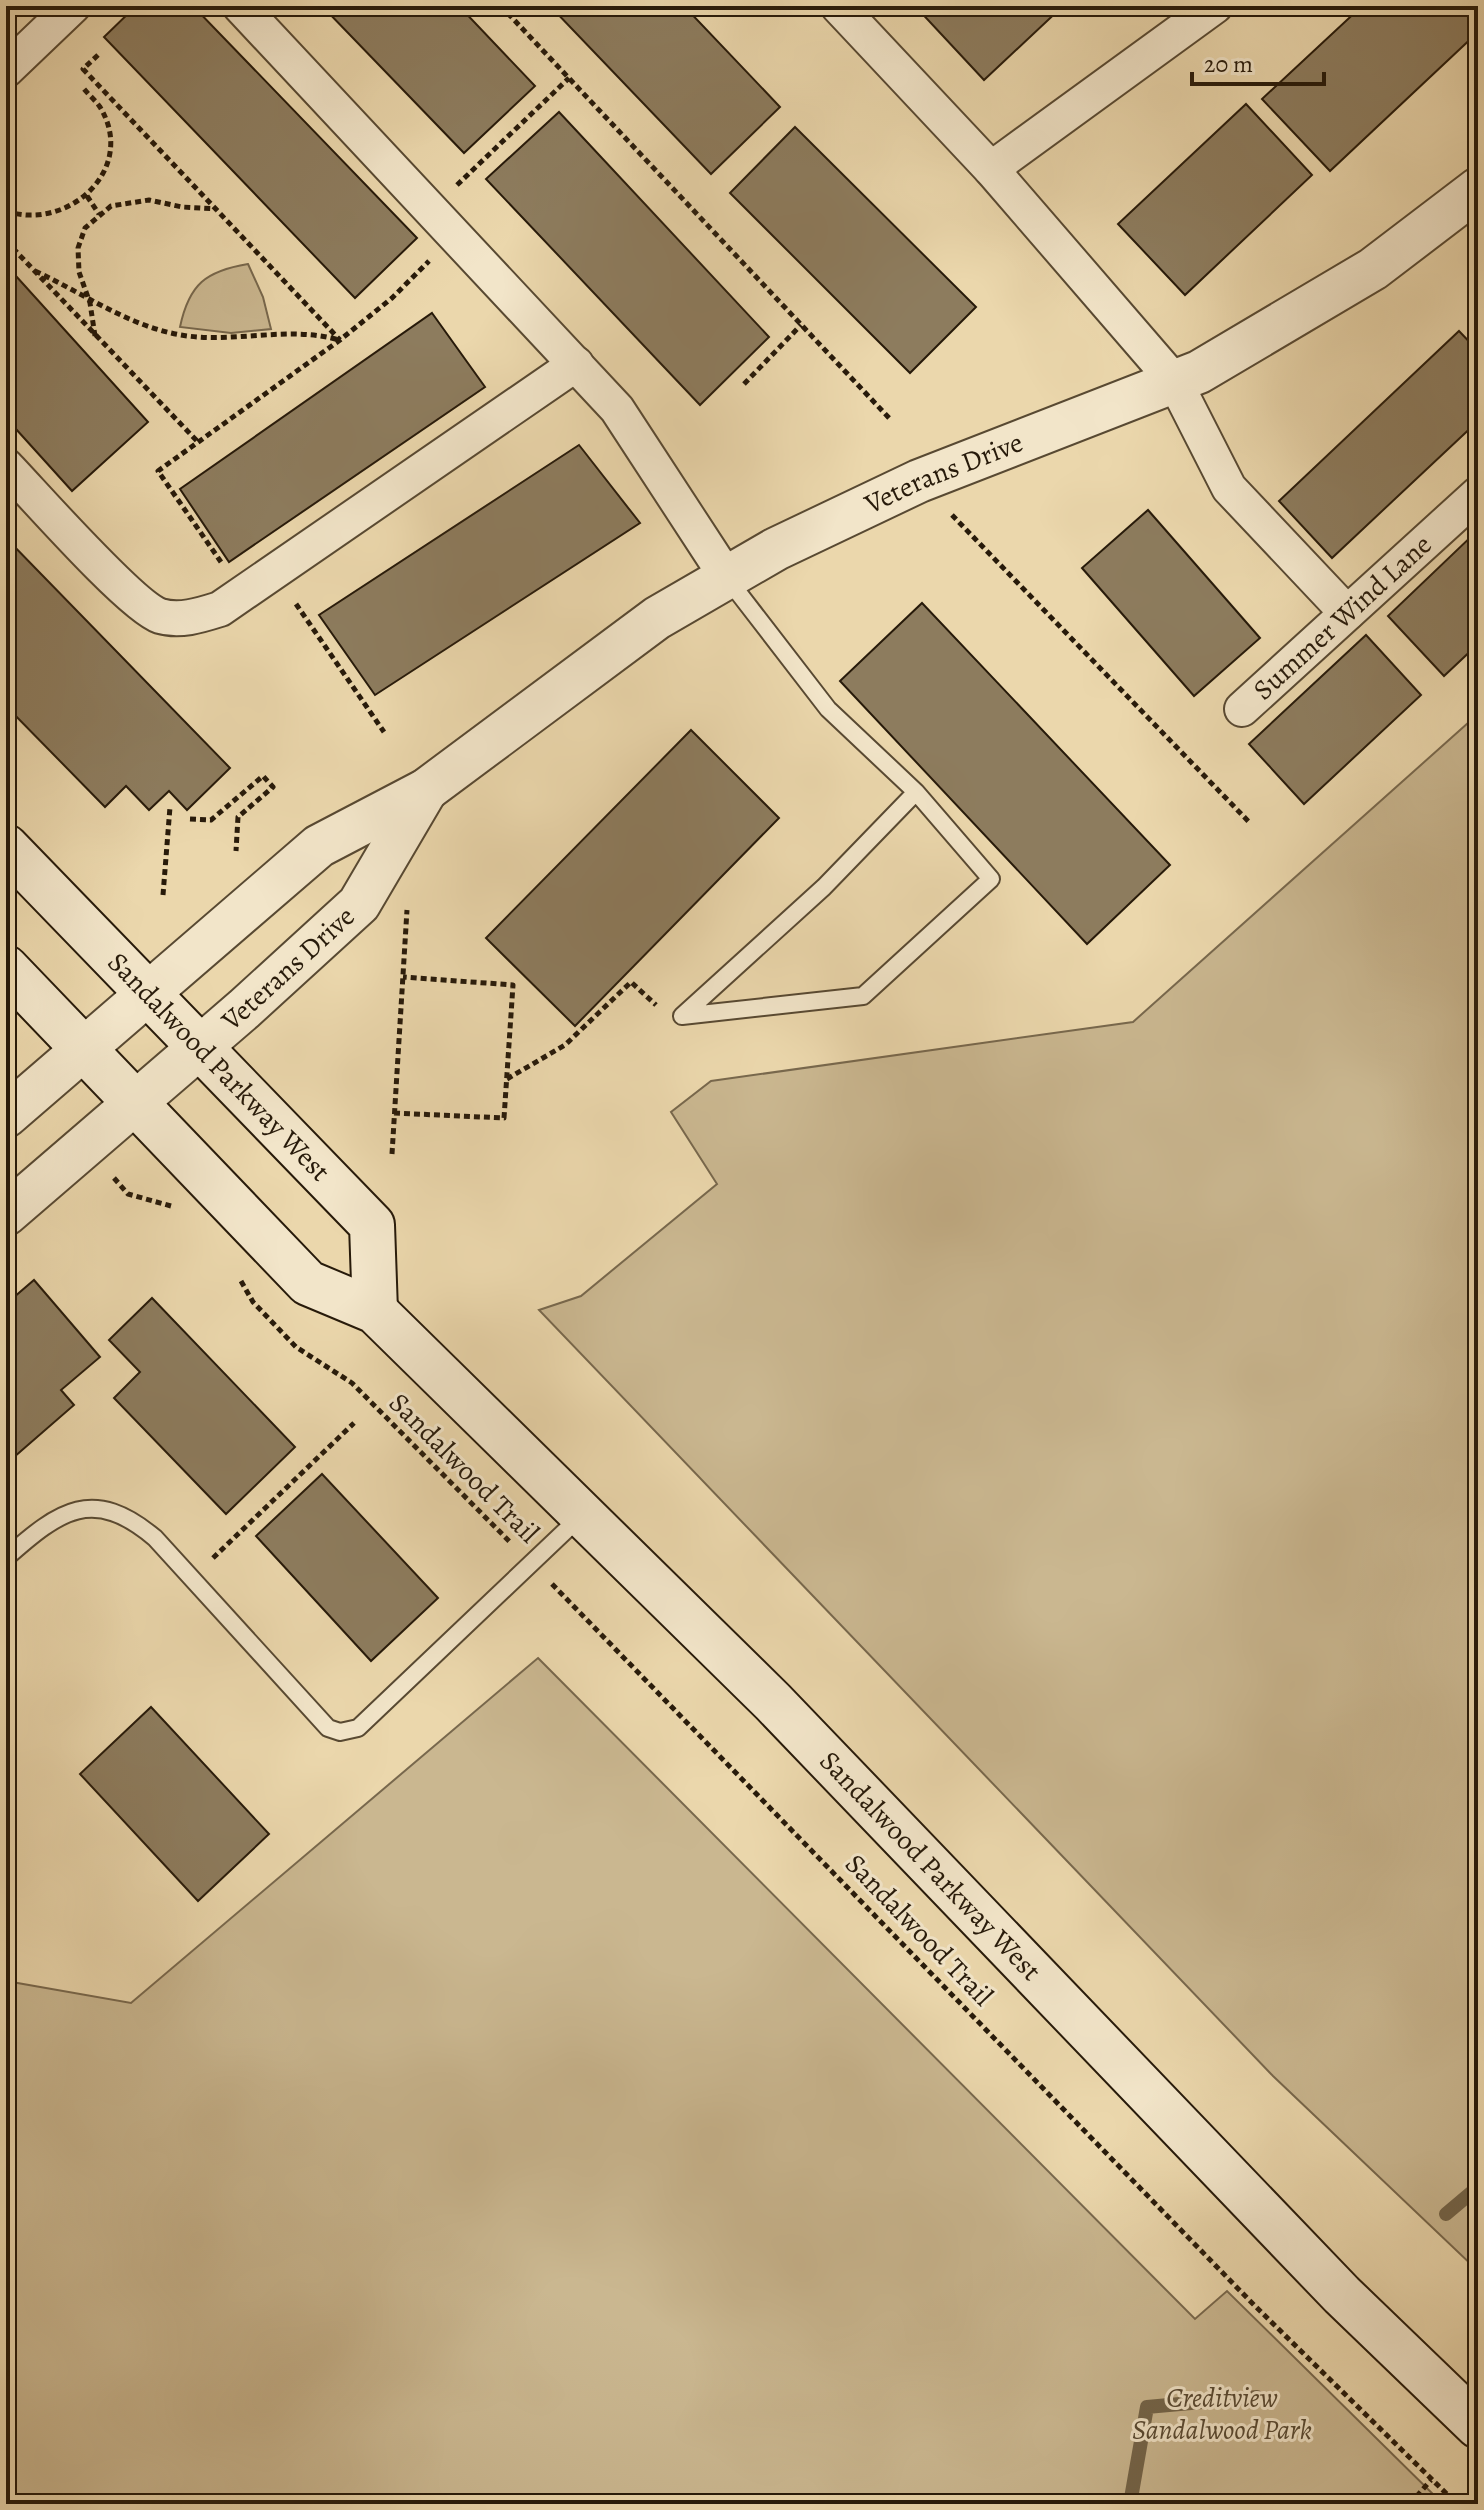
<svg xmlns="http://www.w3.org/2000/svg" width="1484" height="2510" font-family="Alegreya,serif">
<rect width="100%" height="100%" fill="#ebd7ac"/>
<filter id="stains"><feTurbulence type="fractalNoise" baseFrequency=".0025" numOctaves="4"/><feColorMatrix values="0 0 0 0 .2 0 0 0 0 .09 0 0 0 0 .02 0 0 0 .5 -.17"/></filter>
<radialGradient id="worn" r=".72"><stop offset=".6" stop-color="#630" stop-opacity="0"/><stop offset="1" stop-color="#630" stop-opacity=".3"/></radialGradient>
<path fill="#cab790" stroke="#78684d" stroke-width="2" d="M248,264L263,297L271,329L231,333L180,327C189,284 206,271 248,264Z
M1478,714V2271L1273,2076L539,1310L581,1296L717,1184L671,1112L711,1081L1133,1022Z
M538,1658L1195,2319L1227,2291L1443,2504H6V1981L131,2003Z"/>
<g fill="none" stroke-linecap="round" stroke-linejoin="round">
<path stroke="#74654a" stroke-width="14" d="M1446,2214L1478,2187
M1130,2504L1147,2407L1257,2397"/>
</g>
<path fill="#8d7c5e" stroke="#271a0a" stroke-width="2" d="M6,6H24L6,24Z
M136,6H193L417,238L355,298L104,37Z
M322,6H459L535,86L464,153Z
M550,6H684L780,107L711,174Z
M915,6H1063L984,80Z
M1362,6H1478V32L1330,171L1262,99Z
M1246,104L1312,175L1185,295L1118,224Z
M559,112L769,337L700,405L486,179Z
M795,127L976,307L910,373L730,193Z
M6,265L148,422L72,491L6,418Z
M432,313L485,387L229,562L180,489Z
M1459,331L1478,351V421L1332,558L1279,501Z
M579,445L640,523L375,695L319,615Z
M1148,510L1260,638L1194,696L1082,568Z
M1478,530V644L1444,676L1388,616Z
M6,538L230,768L187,810L169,791L149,810L126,786L105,807L6,706Z
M922,603L1170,865L1087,944L840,681Z
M1366,635L1421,695L1304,804L1249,744Z
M691,730L779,818L575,1026L486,938Z
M34,1280L100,1357L61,1390L74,1405L6,1464V1304Z
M152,1298L295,1447L226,1514L114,1398L140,1372L109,1340Z
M322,1474L438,1598L371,1661L256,1536Z
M151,1707L269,1834L198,1901L80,1774Z"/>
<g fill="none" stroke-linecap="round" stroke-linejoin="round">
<g stroke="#584932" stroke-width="20">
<path id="service" d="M682,1016L824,887L916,792L828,709L727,578
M682,1016L863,996L991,879L916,792
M6,1558C60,1510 93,1486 155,1538L328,1728L340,1732L358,1728L581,1516"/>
</g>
<g stroke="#584932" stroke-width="38">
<g id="minor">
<path d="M240,6L617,409L726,576"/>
<path d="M838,6L991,169L1175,382L1229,488L1347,613"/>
<path d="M6,70L73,6"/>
<path d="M991,169L1215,6"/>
<path d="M6,466C33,494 131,606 160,616C180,622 201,615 220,609L576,364"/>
<path id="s1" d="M1242,709L1478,494"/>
</g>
</g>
<g stroke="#584932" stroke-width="46">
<g id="tertiary">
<path id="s2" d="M6,1116L319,846L426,790L657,618L776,549L919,481L1199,372L1373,269L1478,189"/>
<path id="s3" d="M6,1214L244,1009L359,904L426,790"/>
</g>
</g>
<g stroke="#271a0a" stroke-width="48">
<g id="secondary">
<path id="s4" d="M6,847L372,1225L375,1311"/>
<path id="s5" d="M6,968L308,1283L375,1311L773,1702L1342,2295L1478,2426"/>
</g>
</g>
<path stroke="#271a0a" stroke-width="5" stroke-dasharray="6 4" stroke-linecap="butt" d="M501,6L890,419
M98,55L83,69L340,340
M457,185L569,78
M87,196L99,214
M6,211C68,232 138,169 100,107C96,101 89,95 84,89
M6,241L197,441
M35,271C83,293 128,326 181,335C233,344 289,325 339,340
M95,336L90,303L79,272L78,248L85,228L111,206L149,200L182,207L217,209
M744,384L801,325
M952,515L1249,822
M221,562L158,471L340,340L392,298L429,261
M296,604L384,732
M190,819L211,820L263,776L273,787L238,817L236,851
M163,895L170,807
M507,1079L565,1045L631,982L656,1005
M394,1113L504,1118L513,985L403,977
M392,1154L407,910
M114,1178L128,1194L171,1206
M241,1281L253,1302L296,1347L352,1383L511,1543
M213,1558L354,1423
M552,1584L1254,2305L1457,2504
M1410,2504L1431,2480"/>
<use href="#service" stroke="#f2e5c9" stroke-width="16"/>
<use href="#minor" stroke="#f2e5c9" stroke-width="34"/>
<use href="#tertiary" stroke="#f2e5c9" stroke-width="42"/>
<use href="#secondary" stroke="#f2e5c9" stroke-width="44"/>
</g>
<g text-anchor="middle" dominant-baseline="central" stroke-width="6" stroke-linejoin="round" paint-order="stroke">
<g font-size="28" fill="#271a0a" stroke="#f2e5c9">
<text stroke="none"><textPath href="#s2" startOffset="1144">Veterans Drive</textPath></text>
<text stroke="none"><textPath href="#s1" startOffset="136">Summer Wind Lane</textPath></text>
<text stroke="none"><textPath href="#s3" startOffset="374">Veterans Drive</textPath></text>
<text stroke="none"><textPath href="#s4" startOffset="306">Sandalwood Parkway West</textPath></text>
<text transform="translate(464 1468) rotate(45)">Sandalwood Trail</text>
<text stroke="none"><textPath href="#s5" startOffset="1294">Sandalwood Parkway West</textPath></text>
<text transform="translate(919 1930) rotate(46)">Sandalwood Trail</text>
</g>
<g font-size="28" font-style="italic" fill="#584932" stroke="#f2e5c9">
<text x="1222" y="2398">Creditview<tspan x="1222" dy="32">Sandalwood Park</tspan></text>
</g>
</g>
<rect width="1484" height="2510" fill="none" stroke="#ebd7ac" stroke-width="32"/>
<rect x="8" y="8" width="1468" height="2494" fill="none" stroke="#271a0a" stroke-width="4"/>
<rect x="16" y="16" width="1452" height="2478" fill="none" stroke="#271a0a" stroke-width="2"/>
<path d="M1192 72v12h132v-12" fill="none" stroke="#271a0a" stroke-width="4"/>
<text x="1204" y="72" font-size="24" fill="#271a0a" stroke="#f2e5c9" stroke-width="6" paint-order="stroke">20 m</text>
<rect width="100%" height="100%" filter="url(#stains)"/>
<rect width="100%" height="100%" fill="url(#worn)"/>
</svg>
